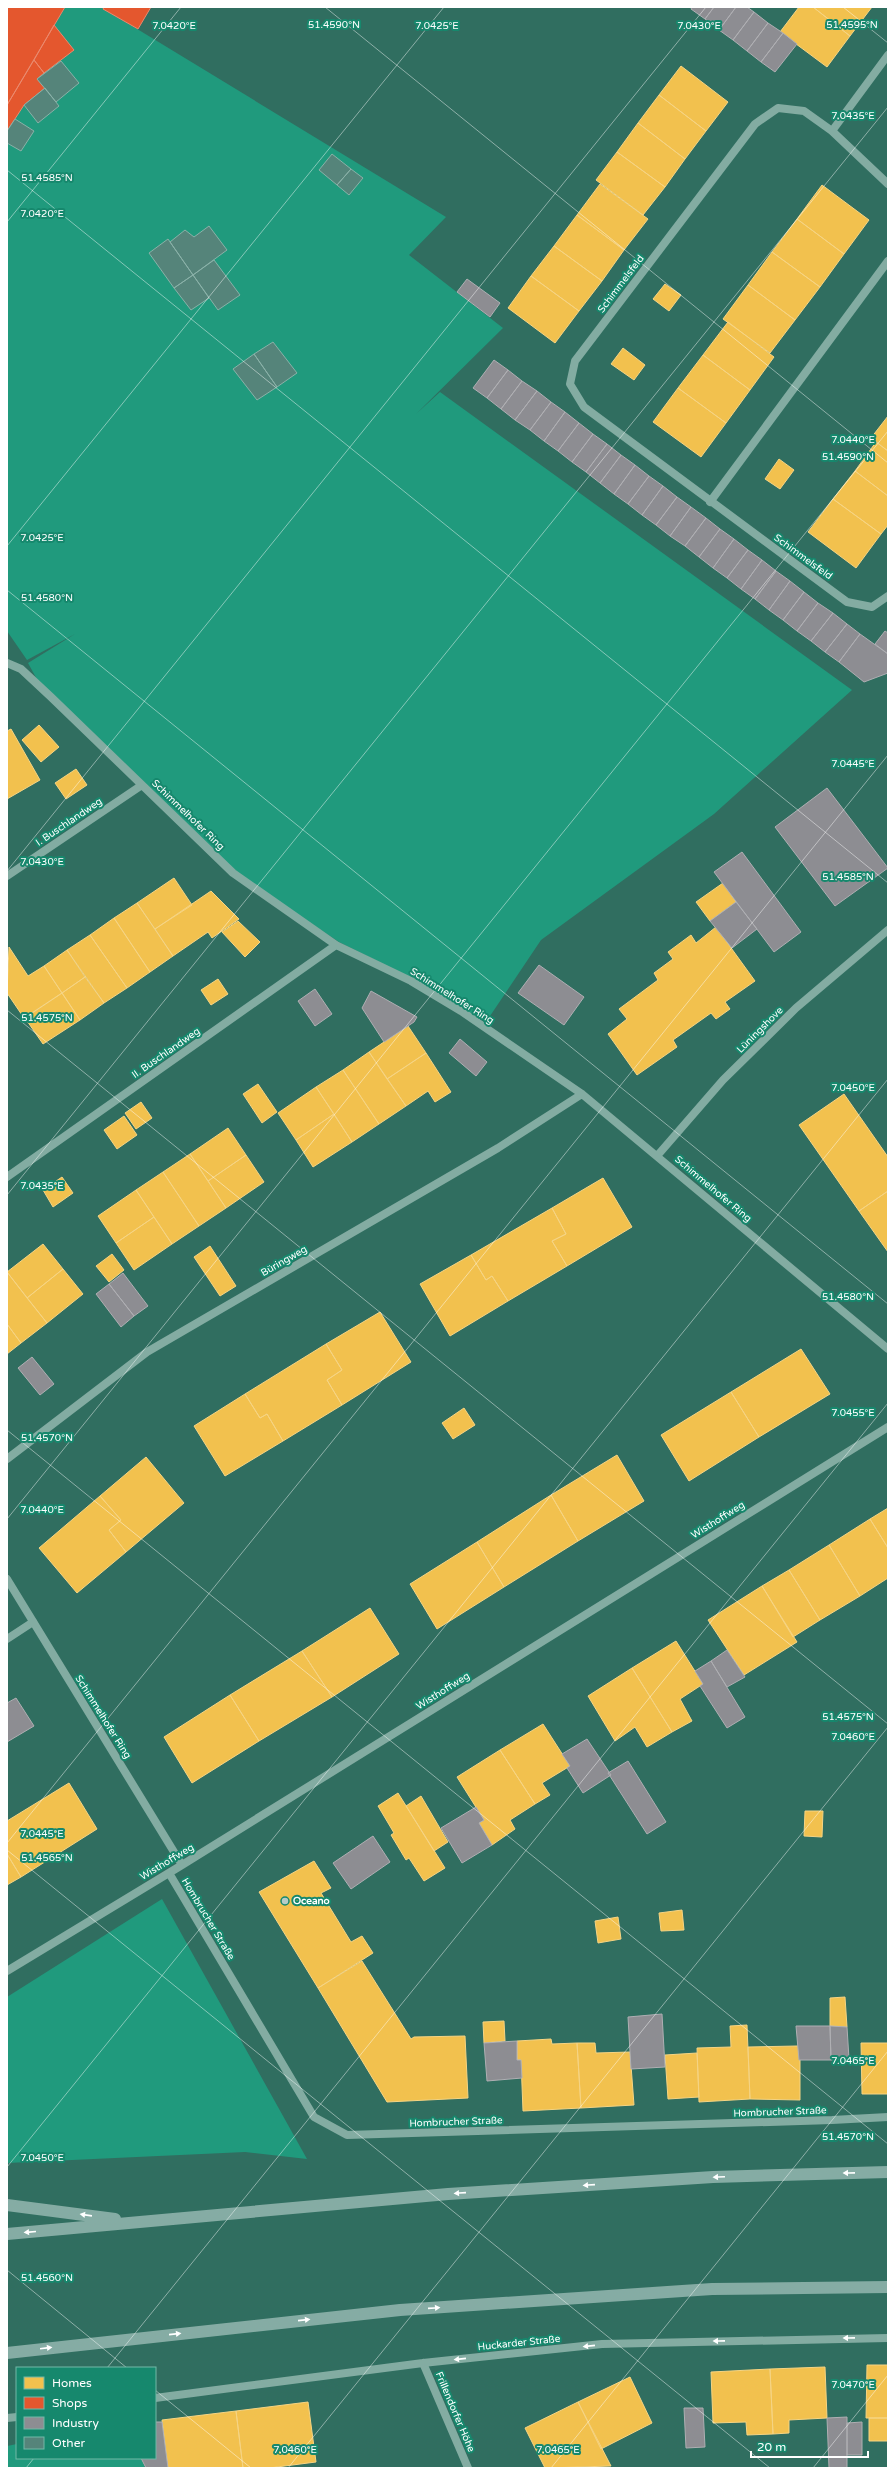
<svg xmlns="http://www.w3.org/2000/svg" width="895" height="2475" font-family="'Varela Round',sans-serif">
<rect width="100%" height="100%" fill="#306e60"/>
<path fill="#209a7d" d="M65,7H101L446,217L409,255L503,328L416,414L440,392L852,690L714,814L541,940L486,1022L413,979L339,942L232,871L44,692L28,663L75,634L27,660L7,631V105Z
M162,1899L307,2159L245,2152L7,2163V1997Z
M17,2444V2458H141L145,2468H7V2446Z"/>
<path fill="#f2c14e" stroke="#f6d483" d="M799,7H813L850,36L827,67L780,32Z
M813,7H872L850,36Z
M681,66L728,102L706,131L659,95Z
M659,95L706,131L685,159L638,123Z
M638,123L685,159L665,187L617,152Z
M617,152L665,187L643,215L596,180Z
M600,184L648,219L624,250L577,215Z
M822,185L869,220L844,254L797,219Z
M577,215L624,250L602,281L554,246Z
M797,219L844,254L820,287L772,252Z
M554,246L602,281L579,311L531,276Z
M772,252L820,287L795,320L748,285Z
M531,276L579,311L555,343L508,308Z
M665,284L681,295L669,311L653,299Z
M748,285L795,320L770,353L723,319Z
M728,322L774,357L750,390L703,355Z
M623,348L645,365L634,380L611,364Z
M703,355L750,390L726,423L678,388Z
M678,388L726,423L701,457L653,422Z
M888,416V451L871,438Z
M876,442L888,451V496L855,471Z
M779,459L794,470L780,489L765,479Z
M855,471L888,496V525L881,534L833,499Z
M833,499L881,534L856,568L808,532Z
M39,725L59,747L41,762L22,740Z
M11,729L40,780L7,799V731Z
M76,769L87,785L66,799L55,783Z
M174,878L192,905L155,929L137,903Z
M723,883L736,902L710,921L696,902Z
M211,891L239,919L212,938L208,932L173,956L155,929Z
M137,903L173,956L150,972L114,918Z
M114,918L150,972L127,988L90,935Z
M238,921L260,942L245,957L222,932Z
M716,927L755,981L725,1002L730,1009L716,1019L711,1013L673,1040L677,1047L637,1075L608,1034L627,1019L619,1009L658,980L654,973L673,959L668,952L691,935L696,943Z
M90,935L127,988L104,1003L67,950Z
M9,947L28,976L44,966L62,993L24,1018L7,993Z
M67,950L85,977L62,993L44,966Z
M85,977L104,1003L80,1020L62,993Z
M218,979L228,994L211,1005L201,990Z
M62,993L80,1020L43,1044L25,1018Z
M408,1026L426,1053L387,1079L369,1052Z
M369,1052L406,1106L379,1124L343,1070Z
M426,1053L451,1092L435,1102L428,1091L406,1106L387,1079Z
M343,1070L379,1124L352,1142L316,1087Z
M258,1084L277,1112L262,1123L243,1094Z
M316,1087L334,1114L296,1140L278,1113Z
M844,1094L888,1157V1191L859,1211L799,1125Z
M141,1102L152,1118L136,1129L125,1113Z
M334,1114L352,1142L313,1167L296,1140Z
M124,1116L137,1135L117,1149L104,1130Z
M228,1128L246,1155L208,1181L190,1154Z
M190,1154L226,1208L199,1226L163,1172Z
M246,1155L264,1182L226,1208L208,1181Z
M163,1172L199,1226L172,1244L136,1190Z
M62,1177L73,1193L53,1207L43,1190Z
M603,1178L632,1227L567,1266L552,1241L566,1234L552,1208Z
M136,1190L154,1217L116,1243L98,1216Z
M888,1191V1252L859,1211Z
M552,1208L566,1234L552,1241L567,1266L508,1301L492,1276L486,1280L471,1255Z
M154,1217L172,1244L134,1270L116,1243Z
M43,1244L63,1269L27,1298L7,1272Z
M210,1246L236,1286L220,1296L194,1257Z
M112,1254L124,1270L109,1282L96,1266Z
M471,1255L486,1280L492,1276L508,1301L450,1336L420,1284Z
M63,1269L83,1294L47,1323L27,1298Z
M7,1272L47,1323L21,1343L7,1324Z
M380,1312L411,1362L342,1405L327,1380L342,1370L326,1344Z
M7,1324L21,1343L7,1354Z
M326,1344L342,1370L327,1380L342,1405L283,1441L267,1414L260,1418L245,1394Z
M801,1349L830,1394L759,1437L731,1392Z
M731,1392L759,1437L689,1481L661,1435Z
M245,1394L260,1418L267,1414L283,1441L225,1476L194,1426Z
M464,1408L475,1425L453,1439L442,1423Z
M617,1455L644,1501L578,1541L551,1495Z
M146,1457L184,1503L126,1552L109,1530L121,1520L100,1496Z
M551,1495L578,1541L504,1587L477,1542Z
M100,1496L121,1520L109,1530L126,1552L77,1593L39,1548Z
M888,1508V1548L870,1519Z
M870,1519L888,1548V1578L860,1596L829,1545Z
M477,1542L504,1587L437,1629L410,1584Z
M829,1545L860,1596L820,1620L789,1570Z
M789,1570L820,1620L793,1637L762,1586Z
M762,1586L797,1642L744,1675L708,1620Z
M370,1608L399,1654L332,1697L302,1651Z
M676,1641L703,1684L680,1699L692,1721L672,1732L632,1668Z
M302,1651L332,1697L259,1741L230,1695Z
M632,1668L672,1732L647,1747L635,1727L615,1741L588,1696Z
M230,1695L259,1741L192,1783L164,1737Z
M543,1724L570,1766L542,1783L550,1795L535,1804L500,1750Z
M500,1750L535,1804L510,1820L515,1829L492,1845L479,1823L484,1820L457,1777Z
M69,1783L97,1829L21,1877L7,1854V1821Z
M398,1793L445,1868L424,1881L409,1858L406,1860L391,1835L394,1833L378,1806Z
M421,1796L448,1842L434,1851L406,1806Z
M805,1811H823L822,1837L804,1836Z
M7,1854L21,1877L7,1885Z
M314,1861L331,1888L321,1893L351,1942L362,1936L373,1953L318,1988L259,1892Z
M682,1910L684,1930L661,1931L659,1913Z
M618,1917L621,1939L598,1943L595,1921Z
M362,1961L411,2039L414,2037L465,2036L468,2098L387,2102L318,1988Z
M845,1997L847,2027L830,2026V1998Z
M504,2021L505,2041L484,2043L483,2022Z
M747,2025L750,2099L699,2102L697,2048L731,2047L730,2026Z
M551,2039L552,2044L577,2043L581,2108L523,2111L521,2060H517V2041Z
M577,2043H595L596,2053L630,2052L634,2105L581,2108Z
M861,2043H888V2094H862Z
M797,2046H799L800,2060V2100L750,2099L748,2047Z
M697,2053L699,2097L668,2099L665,2055Z
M867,2365H888V2418H866Z
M825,2367L827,2418L789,2420V2433L773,2434L770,2369Z
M770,2369L773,2434L747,2435L746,2422L713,2423L711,2372Z
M630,2377L652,2423L601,2449L578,2402Z
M308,2402L316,2462L269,2468H243L236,2411Z
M578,2402L611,2466L545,2468L525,2428Z
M236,2411L243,2468H168L162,2420Z
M869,2418H888V2441H869Z"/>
<path fill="#e4572e" stroke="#ec896d" d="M7,7H65L7,105Z
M104,7H151L138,29L103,9Z
M54,25L74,50L44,73L34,60Z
M34,60L44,73L37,79L45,88L24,105L7,131V105Z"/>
<path fill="#8d8d92" stroke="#afafb3" d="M692,7H714L705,19L691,9Z
M714,7H736L719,30L705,19Z
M736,7H747L754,12L733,40L719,30Z
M754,12L768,23L747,51L733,40Z
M768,23L783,33L761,62L747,51Z
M783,33L797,44L775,72L761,62Z
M467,279L500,303L490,317L457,292Z
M494,360L508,370L487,398L473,388Z
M508,370L522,381L501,409L487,398Z
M522,381L537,391L515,420L501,409Z
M537,391L551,402L530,430L515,420Z
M551,402L565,412L544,441L530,430Z
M565,412L579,423L558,451L544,441Z
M579,423L593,434L572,462L558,451Z
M593,434L607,444L586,472L572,462Z
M607,444L621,455L600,483L586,472Z
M621,455L635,465L614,494L600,483Z
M635,465L649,476L628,504L614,494Z
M649,476L663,486L642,515L628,504Z
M663,486L677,497L656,525L642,515Z
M677,497L691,507L670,536L656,525Z
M691,507L706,518L685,546L670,536Z
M706,518L720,529L699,557L685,546Z
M720,529L734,539L713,568L699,557Z
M734,539L748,550L727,578L713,568Z
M748,550L762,560L741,589L727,578Z
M762,560L776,571L755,599L741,589Z
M776,571L790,581L769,610L755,599Z
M790,581L804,592L783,620L769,610Z
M804,592L818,603L797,631L783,620Z
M818,603L833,613L811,641L797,631Z
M833,613L847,624L825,652L811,641Z
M847,624L860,634L839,662L825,652Z
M885,631L888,633V654L875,644Z
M860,634L888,654V673L864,682L839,662Z
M827,788L888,868L835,906L775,827Z
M742,852L801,932L774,952L714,872Z
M736,902L757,929L732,948L710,921Z
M539,965L584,997L564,1025L518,993Z
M315,989L332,1014L315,1026L298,1001Z
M371,991L417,1017L414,1022L384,1042L362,1008Z
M460,1039L487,1062L476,1076L449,1053Z
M123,1273L148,1306L134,1316L109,1284Z
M109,1284L134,1316L121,1327L96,1294Z
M32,1357L54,1384L40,1395L18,1368Z
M727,1650L745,1677L727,1687L711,1661Z
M711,1661L745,1717L727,1728L700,1686L703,1684L695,1671Z
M16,1698L34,1726L7,1742V1703Z
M587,1739L611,1775L583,1793L567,1768L570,1766L562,1754Z
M628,1761L666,1822L647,1834L608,1773Z
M476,1807L484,1820L479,1823L492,1845L462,1863L441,1828Z
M373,1836L390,1862L351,1889L333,1863Z
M662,2014L665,2067L631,2069L628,2017Z
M796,2026H830L831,2060H799Z
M830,2026L847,2027L849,2059L831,2060Z
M517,2041V2060H521L522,2078L487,2081L484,2043Z
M684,2408H703L705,2447L686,2448Z
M847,2417V2468H829L827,2418Z
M155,2422H162L168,2468H146L141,2458H155Z
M862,2422V2455H847V2423Z"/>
<path fill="#55847a" stroke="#8ab1a8" d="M61,61L79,83L56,102L37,79Z
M45,88L59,106L38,123L24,105Z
M15,119L34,131L21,151L7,143V131Z
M332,154L351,169L337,185L319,170Z
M351,169L363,178L349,195L337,185Z
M209,226L227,250L193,275L170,242L185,230L194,237Z
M168,239L193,275L174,288L149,253Z
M214,260L240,295L218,310L193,275Z
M193,275L209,298L191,310L174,288Z
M273,342L297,373L277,387L254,354Z
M254,354L277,387L257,400L233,369Z"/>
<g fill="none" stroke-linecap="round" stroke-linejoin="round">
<path stroke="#83aca2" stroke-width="8" d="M7,1639L33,1622"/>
<path stroke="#83aca2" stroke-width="8" d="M832,131L888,55
M888,184L832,131L804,111L778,108L755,124L575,361L570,384L584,407L847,602L872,607L888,596
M710,502L888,261
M7,663L21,669L51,697L233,873L336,945L411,981L461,1011L582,1094L888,1349
M7,876L142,785
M657,1156L723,1080L796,1008L888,930
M7,1177L336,945
M7,1459L147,1352L498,1148L582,1094
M7,1579L182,1865
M169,1873L314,2117L347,2135L832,2120L888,2117
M7,1971L182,1865L888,1427
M423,2363L468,2468
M155,2398L423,2363L602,2344L888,2338
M7,2418L17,2417"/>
<path stroke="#85aca4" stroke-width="12" d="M7,2205L115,2219
M7,2234L448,2194L713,2177L888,2172
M7,2353L400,2310L712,2289L888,2287"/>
</g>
<defs><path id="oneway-solid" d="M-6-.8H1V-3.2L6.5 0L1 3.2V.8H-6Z"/></defs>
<g fill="#fff">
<use href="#oneway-solid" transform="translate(849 2173) rotate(179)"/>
<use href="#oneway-solid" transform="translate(719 2177) rotate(178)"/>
<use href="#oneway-solid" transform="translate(589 2185) rotate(176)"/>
<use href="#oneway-solid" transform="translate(460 2193) rotate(176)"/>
<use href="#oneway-solid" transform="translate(86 2215) rotate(-172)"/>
<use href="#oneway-solid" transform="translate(30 2232) rotate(175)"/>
<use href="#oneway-solid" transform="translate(434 2308) rotate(-4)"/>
<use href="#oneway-solid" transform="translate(304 2320) rotate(-6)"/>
<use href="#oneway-solid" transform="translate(175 2334) rotate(-6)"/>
<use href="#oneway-solid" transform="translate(849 2338) rotate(179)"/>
<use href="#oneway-solid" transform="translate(719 2341) rotate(179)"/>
<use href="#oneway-solid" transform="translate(589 2346) rotate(174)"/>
<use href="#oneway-solid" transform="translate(46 2348) rotate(-7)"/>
<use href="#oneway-solid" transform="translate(460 2359) rotate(174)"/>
</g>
<path fill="none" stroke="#fff" stroke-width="1" stroke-opacity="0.45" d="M325,7L888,463M843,7L888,43M7,170L888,883M7,222L181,7M7,546L444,7M7,590L888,1304M7,871L706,7M7,1010L888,1724M7,1195L888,107M7,1430L888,2144M7,1519L888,431M7,1843L888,755M7,1850L770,2468M7,2167L888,1079M7,2270L127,2368M107,2368L888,1403M155,2390L251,2468M26,2468L34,2458M288,2468L888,1727M551,2468L888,2051M813,2468L888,2375"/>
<circle fill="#b7ccc7" stroke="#16886d" stroke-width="1.5" cx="285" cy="1901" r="4"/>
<g text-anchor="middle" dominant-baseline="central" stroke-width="4" stroke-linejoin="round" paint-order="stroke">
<g font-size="10" fill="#fff" stroke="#16886d">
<text transform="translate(621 284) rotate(-53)">Schimmelsfeld</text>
<text transform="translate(803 557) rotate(36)">Schimmelsfeld</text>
<text transform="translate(188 815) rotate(44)">Schimmelhofer Ring</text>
<text transform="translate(69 822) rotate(-34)">I. Buschlandweg</text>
<text transform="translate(452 996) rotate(32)">Schimmelhofer Ring</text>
<text transform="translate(760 1030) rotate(-45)">Lüningshove</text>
<text transform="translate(166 1053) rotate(-35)">II. Buschlandweg</text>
<text transform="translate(713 1189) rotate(40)">Schimmelhofer Ring</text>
<text transform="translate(284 1261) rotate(-30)">Büringweg</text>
<text transform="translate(718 1520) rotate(-32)">Wisthoffweg</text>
<text transform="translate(443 1691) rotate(-32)">Wisthoffweg</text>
<text transform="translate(103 1717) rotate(58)">Schimmelhofer Ring</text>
<text transform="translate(167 1862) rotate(-31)">Wisthoffweg</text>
<text transform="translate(208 1919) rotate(59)">Hombrucher Straße</text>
<text transform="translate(780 2112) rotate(-2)">Hombrucher Straße</text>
<text transform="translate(456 2122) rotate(-2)">Hombrucher Straße</text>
<text transform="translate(519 2343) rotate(-6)">Huckarder Straße</text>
<text transform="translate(455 2412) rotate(67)">Frillendorfer Höhe</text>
</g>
<g font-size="10" font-weight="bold" fill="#fff" stroke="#16886d" text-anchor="start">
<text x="293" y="1901">Oceano</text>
</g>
</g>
<g font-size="10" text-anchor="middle" fill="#fff" stroke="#16886d" stroke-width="4" stroke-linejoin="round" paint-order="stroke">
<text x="334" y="28">51.4590°N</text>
<text x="852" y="28">51.4595°N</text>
<text x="174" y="29">7.0420°E</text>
<text x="437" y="29">7.0425°E</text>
<text x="699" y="29">7.0430°E</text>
<text x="853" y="119">7.0435°E</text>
<text x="47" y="181">51.4585°N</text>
<text x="42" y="217">7.0420°E</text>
<text x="853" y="443">7.0440°E</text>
<text x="848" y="460">51.4590°N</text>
<text x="42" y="541">7.0425°E</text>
<text x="47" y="601">51.4580°N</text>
<text x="853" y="767">7.0445°E</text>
<text x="42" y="865">7.0430°E</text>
<text x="848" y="880">51.4585°N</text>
<text x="47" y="1021">51.4575°N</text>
<text x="853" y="1091">7.0450°E</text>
<text x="42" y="1189">7.0435°E</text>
<text x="848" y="1300">51.4580°N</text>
<text x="853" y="1416">7.0455°E</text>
<text x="47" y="1441">51.4570°N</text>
<text x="42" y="1513">7.0440°E</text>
<text x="848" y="1720">51.4575°N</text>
<text x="853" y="1740">7.0460°E</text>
<text x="42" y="1837">7.0445°E</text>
<text x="47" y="1861">51.4565°N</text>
<text x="853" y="2064">7.0465°E</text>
<text x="848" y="2140">51.4570°N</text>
<text x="42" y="2161">7.0450°E</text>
<text x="47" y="2281">51.4560°N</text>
<text x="853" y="2388">7.0470°E</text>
<text x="295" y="2453">7.0460°E</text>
<text x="558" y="2453">7.0465°E</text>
</g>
<rect width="895" height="2475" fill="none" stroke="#ffffff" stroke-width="16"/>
<rect x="16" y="2367" width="140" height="92" fill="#16886d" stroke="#73b8a7"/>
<rect x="24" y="2377" width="20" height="12" fill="#f2c14e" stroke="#73b8a7"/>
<text x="52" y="2387" font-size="12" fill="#ffffff">Homes</text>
<rect x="24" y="2397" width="20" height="12" fill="#e4572e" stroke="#73b8a7"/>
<text x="52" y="2407" font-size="12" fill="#ffffff">Shops</text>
<rect x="24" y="2417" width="20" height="12" fill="#8d8d92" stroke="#73b8a7"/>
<text x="52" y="2427" font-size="12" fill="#ffffff">Industry</text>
<rect x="24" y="2437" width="20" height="12" fill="#55847a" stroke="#73b8a7"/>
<text x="52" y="2447" font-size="12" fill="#ffffff">Other</text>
<path d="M751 2451v6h117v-6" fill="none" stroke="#ffffff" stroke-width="2"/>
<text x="757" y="2451" font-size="12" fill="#ffffff" stroke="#16886d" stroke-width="3" paint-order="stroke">20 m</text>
</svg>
